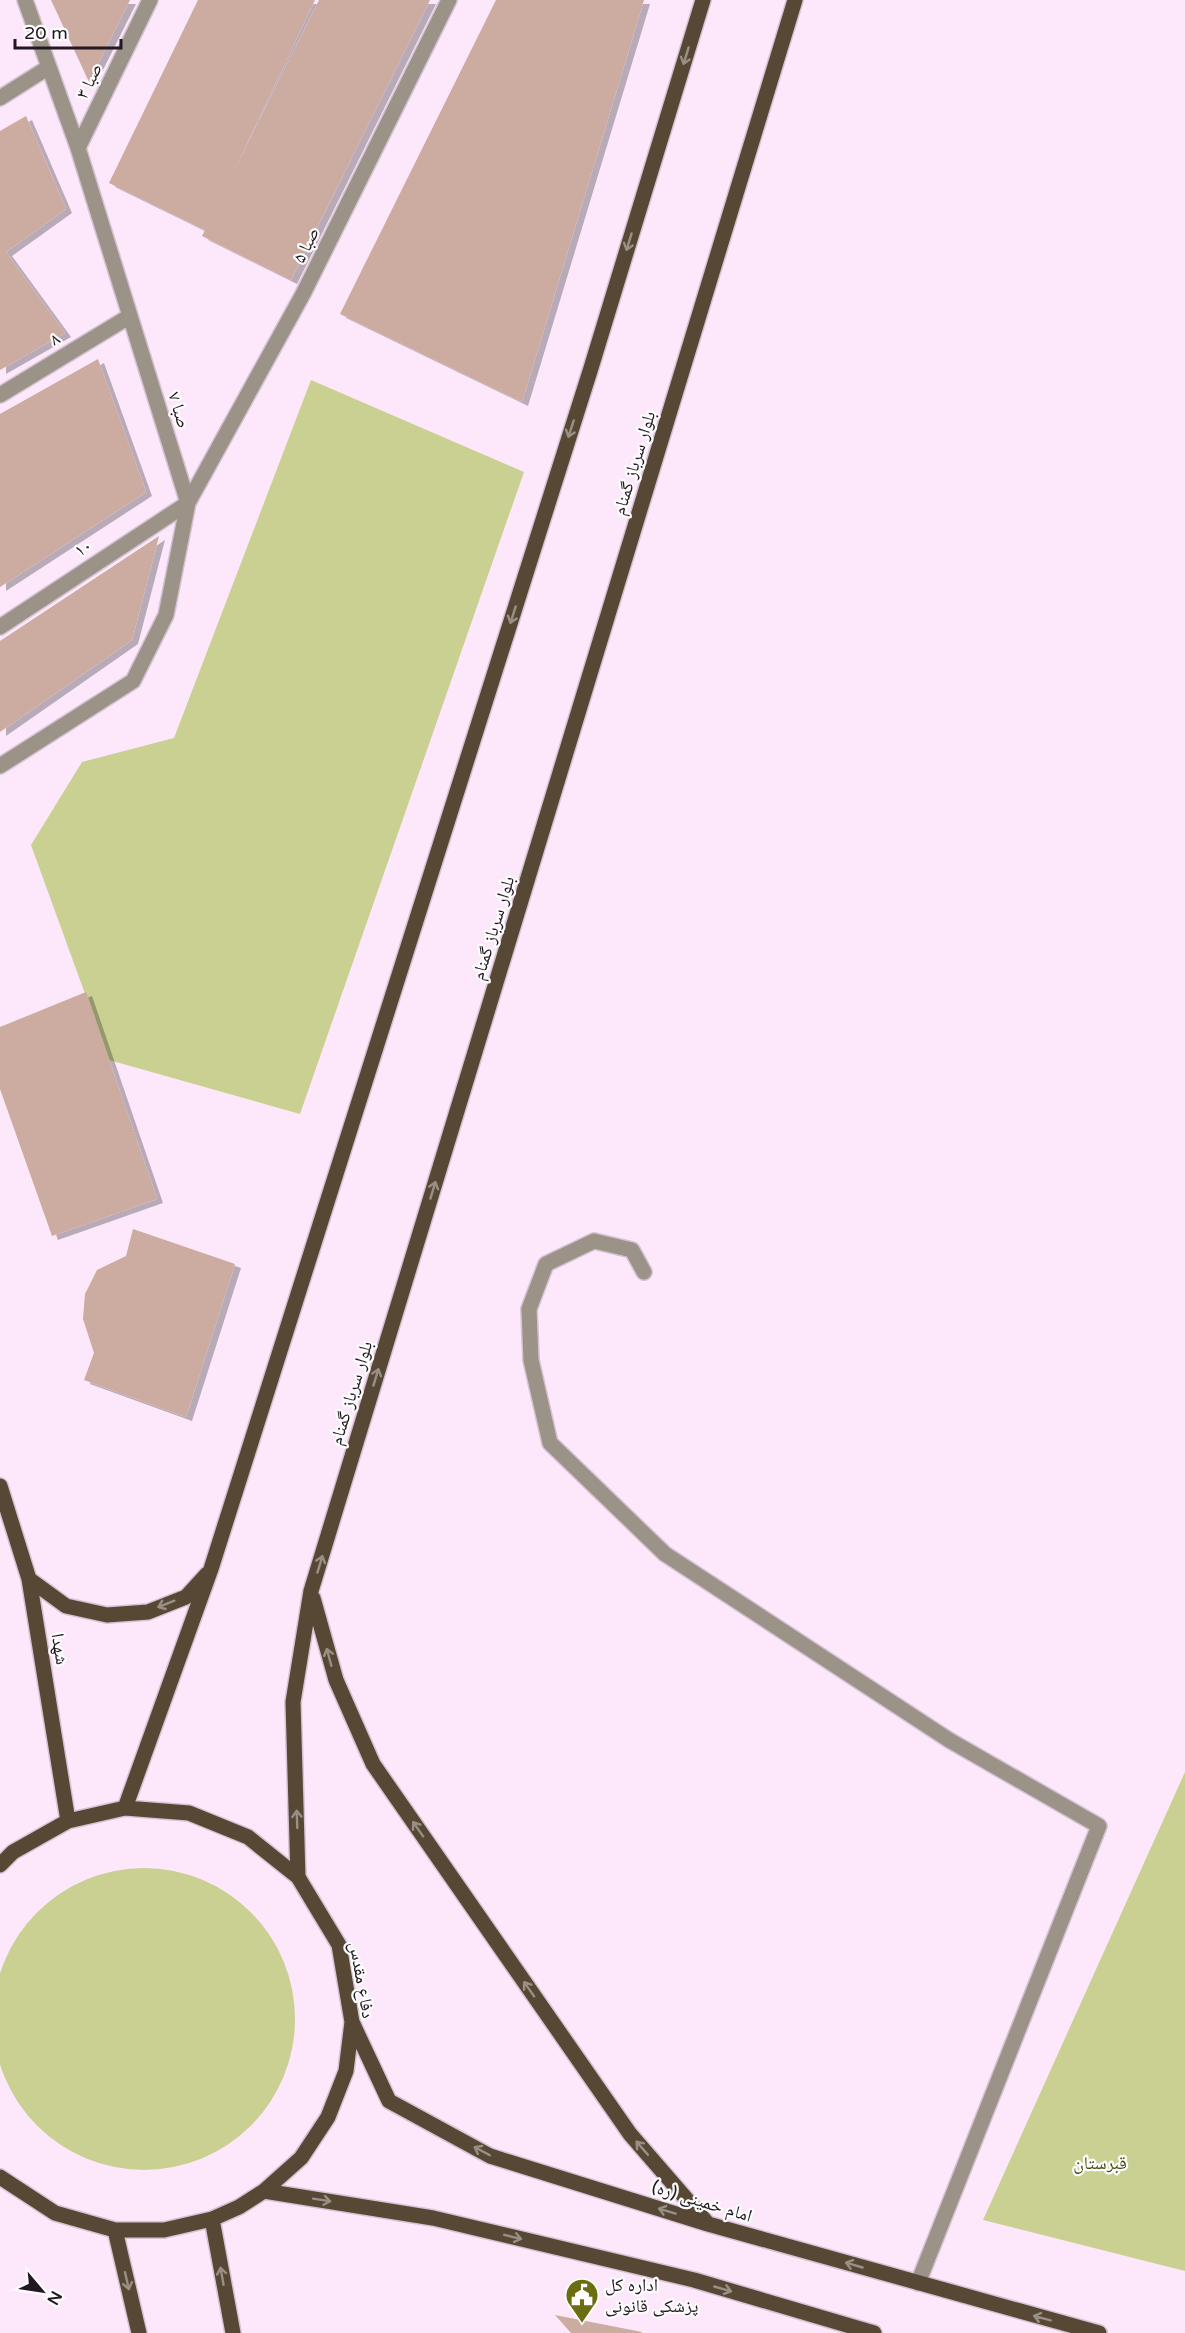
<svg xmlns="http://www.w3.org/2000/svg" width="1185" height="2333" font-family="'Varela Round','Noto Naskh Arabic',sans-serif">
<defs>
<filter id="shadow"><feDropShadow dx="6" dy="4" stdDeviation="0" flood-color="#0004"/></filter>
</defs>
<rect width="100%" height="100%" fill="#fce8fa"/>
<path fill="#cad092" d="M311,380L524,472L300,1114L109,1060L31,845L82,762L174,738Z
M1185,1772V2271L983,2220Z
M-7 2019a151 151 0 1 1 302 0a151 151 0 1 1-302 0Z"/>
<path fill="#ccaba1" filter="url(#shadow)" d="M51,0H130L89,82Z
M198,0H315L231,177L319,0H430L291,280L202,236L205,230L109,183Z
M496,0H644L522,402L340,314Z
M26,116L66,209L6,252L65,333L0,370V131Z
M98,359L146,492L0,587V414Z
M159,536L132,640L0,732V641Z
M86,992L157,1199L52,1236L0,1089V1027Z
M133,1229L235,1264L186,1417L84,1380L94,1353L83,1319L85,1294L97,1270L126,1256Z
M555,2315L642,2332L641,2333H571Z"/>
<g fill="none" stroke-linecap="round" stroke-linejoin="round">
<g stroke="#d5c3d3" stroke-width="18">
<path id="minor" d="M0,98L49,67
M78,148L150,0
M0,395L130,316
M0,627L188,503L303,294L449,0
M0,766L133,681L166,615L188,503L78,148L25,0
M644,1272L632,1250L594,1241L546,1264L529,1309L531,1360L550,1443L665,1554L949,1740L1099,1826L918,2283"/>
</g>
<g stroke="#d5c3d3" stroke-width="18">
<path id="major" d="M0,1486L29,1579L68,1821
M29,1579L66,1606L107,1615L148,1612L186,1597L207,1574
M313,1598L336,1680L373,1764L630,2134L708,2224
M125,1808L211,1569L591,368L703,0
M0,1865L13,1852L68,1821L125,1808L189,1813L248,1837L298,1877L339,1945L352,2022L346,2071L328,2117L301,2158L264,2191L239,2207L212,2219L164,2230H115L55,2213L0,2177
M298,1877L293,1702L311,1591L795,0
M352,2022L389,2101L490,2156L708,2224L1099,2333
M264,2191L433,2218L694,2280L874,2333
M212,2219L233,2333
M115,2230L139,2333"/>
</g>
<use href="#minor" stroke="#9c9388" stroke-width="15"/>
<use href="#major" stroke="#574836" stroke-width="15"/>
</g>
<defs><path id="oneway-shaft" d="M-6 0H5M1.5-3L5.5 0L1.5 3" fill="none" stroke-width="1.6" stroke-linecap="round" stroke-linejoin="round" transform="scale(1.5)"/></defs>
<g stroke="#999085">
<use href="#oneway-shaft" transform="translate(686 56) rotate(107)"/>
<use href="#oneway-shaft" transform="translate(629 242) rotate(107)"/>
<use href="#oneway-shaft" transform="translate(571 429) rotate(108)"/>
<use href="#oneway-shaft" transform="translate(513 615) rotate(108)"/>
<use href="#oneway-shaft" transform="translate(433 1190) rotate(-73)"/>
<use href="#oneway-shaft" transform="translate(376 1377) rotate(-73)"/>
<use href="#oneway-shaft" transform="translate(320 1564) rotate(-73)"/>
<use href="#oneway-shaft" transform="translate(166 1604) rotate(158)"/>
<use href="#oneway-shaft" transform="translate(329 1657) rotate(-105)"/>
<use href="#oneway-shaft" transform="translate(297 1819) rotate(-92)"/>
<use href="#oneway-shaft" transform="translate(418 1829) rotate(-125)"/>
<use href="#oneway-shaft" transform="translate(529 1989) rotate(-125)"/>
<use href="#oneway-shaft" transform="translate(642 2148) rotate(-131)"/>
<use href="#oneway-shaft" transform="translate(482 2151) rotate(-152)"/>
<use href="#oneway-shaft" transform="translate(322 2200) rotate(9)"/>
<use href="#oneway-shaft" transform="translate(667 2211) rotate(-163)"/>
<use href="#oneway-shaft" transform="translate(513 2237) rotate(14)"/>
<use href="#oneway-shaft" transform="translate(854 2265) rotate(-164)"/>
<use href="#oneway-shaft" transform="translate(222 2276) rotate(-100)"/>
<use href="#oneway-shaft" transform="translate(127 2281) rotate(77)"/>
<use href="#oneway-shaft" transform="translate(723 2289) rotate(16)"/>
<use href="#oneway-shaft" transform="translate(1042 2318) rotate(-165)"/>
</g>
<defs>
<g id="civic-pin" transform="scale(1.725)"><path d="M0 17L-7.5 6A9.5 9.5 0 1 1 7.5 6Z" fill="#6a6e11" stroke="#fcfcfc"/><path d="M-.6-6.5H3V-4.5H.6V-3L4-1V1h2V6H-6V1h2V-1L-.6-3ZM-1.2 2.5V6h2.4V2.5Z" fill="#fff"/></g>
</defs>
<g fill-rule="evenodd">
<use href="#civic-pin" x="582" y="2295"/>
</g>
<g text-anchor="middle" dominant-baseline="central" stroke-width="4.5" stroke-linejoin="round" paint-order="stroke">
<g font-size="18" fill="#211821" stroke="#fcfcfc">
<text transform="translate(89 81) rotate(-64)">صبا ۳</text>
<text transform="translate(306 245) rotate(-64)">صبا ۵</text>
<text transform="translate(55 339) rotate(-31)">۸</text>
<text transform="translate(179 410) rotate(73)">صبا ۷</text>
<text transform="translate(634 463) rotate(-73)">بلوار سرباز گمنام</text>
<text transform="translate(83 548) rotate(-33)">۱۰</text>
<text transform="translate(493 928) rotate(-73)">بلوار سرباز گمنام</text>
<text transform="translate(351 1393) rotate(-73)">بلوار سرباز گمنام</text>
<text transform="translate(60 1649) rotate(81)">شهدا</text>
<text transform="translate(362 1980) rotate(80)">دفاع مقدس</text>
<text transform="translate(702 2201) rotate(17)">امام خمینی (ره)</text>
</g>
<g font-size="18" fill="#474a0d" stroke="#fcfcfc">
<text x="1100" y="2163">قبرستان</text>
</g>
<g font-size="18" fill="#211821" stroke="#fcfcfc" text-anchor="start">
<text x="605" y="2285">اداره کل<tspan x="605" dy="21">پزشکی قانونی</tspan></text>
</g>
</g>
<g transform="translate(42 2291) rotate(119)" stroke="#fcfcfc" stroke-width="4.5" paint-order="stroke">
<path d="M0-4.5L10 22L0 15L-10 22Z" fill="#211821"/>
<text y="-9" font-size="16" font-weight="bold" text-anchor="middle" fill="#211821">N</text>
</g>
<path d="M15 39v9h106v-9" fill="none" stroke="#211821" stroke-width="3"/>
<text x="24" y="39" font-size="18" fill="#211821" stroke="#fcfcfc" stroke-width="4.5" paint-order="stroke">20 m</text>
</svg>
